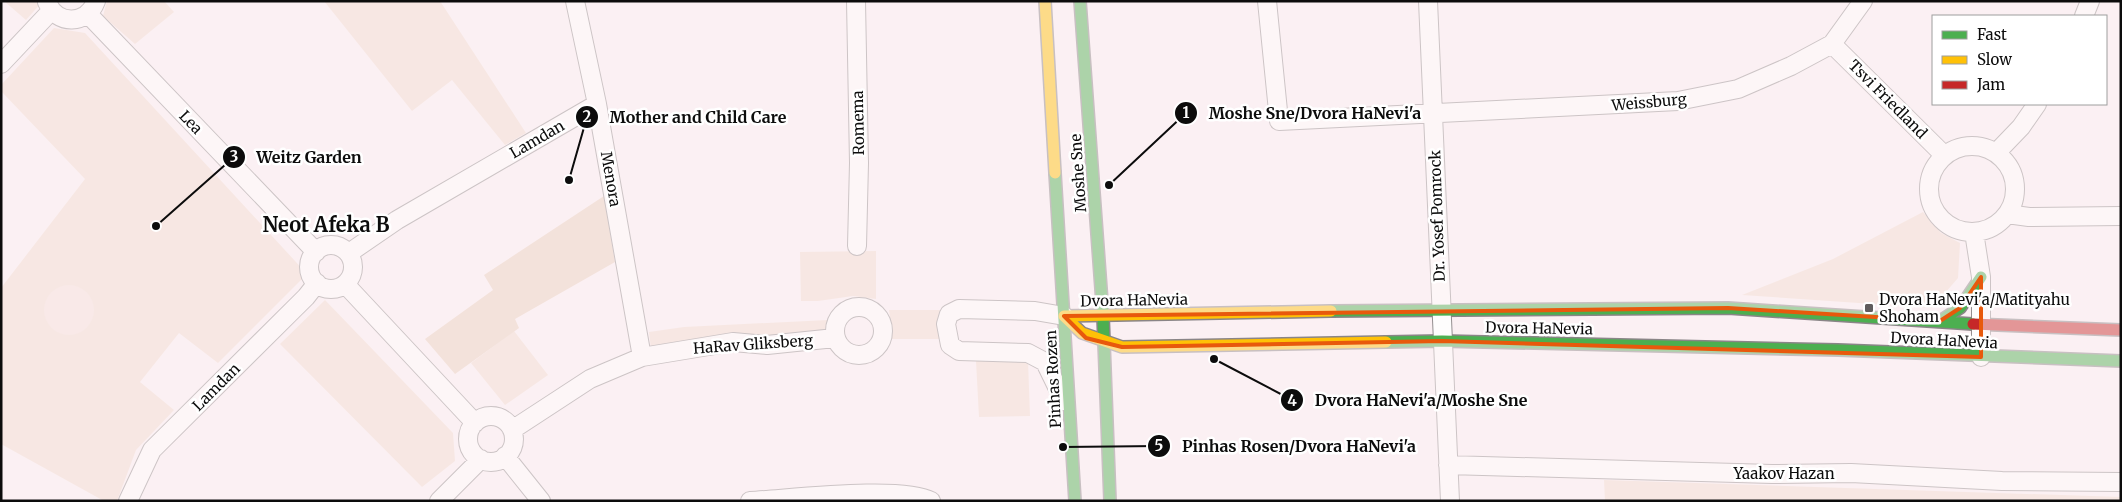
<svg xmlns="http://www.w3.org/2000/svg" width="2122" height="502" font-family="Merriweather,serif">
<rect width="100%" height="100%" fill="#fbf0f3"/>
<path fill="#f1dcd1" d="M4,1H42V2L26,20Z
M107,1H164L174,12L135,44L103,16Z
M324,1H440L526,133L505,145L452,80L412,111Z
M54,28L85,33L307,274L218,363L179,333L140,382L174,410L136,450L117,501H104L1,444V288L85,179L1,91V85Z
M1923,212L1941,233L1960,243L1958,278L1932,308L1742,295L1833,259Z
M876,251V299L853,296L818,301H801L800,252Z
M325,300L453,433L455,461L422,487L280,344Z
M889,310H942L941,339H890L891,324Z
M828,320L827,334L651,349L649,332L684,327Z
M514,331L548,375L505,405L471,363Z
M976,361H1028L1030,416L979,417Z
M1604,480L2121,497V501H1605Z"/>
<path fill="#e9d0bf" d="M604,196L615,262L515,319L519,328L455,374L425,339L493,290L484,275Z"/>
<path fill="#f5e0db" d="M44 310a25 25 0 1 1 50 0a25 25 0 1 1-50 0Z"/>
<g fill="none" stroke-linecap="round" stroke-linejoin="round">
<g stroke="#948f90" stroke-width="20">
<path id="street" d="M575,1L597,104L642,357
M856,1L859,163L857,246
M1267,1L1279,121L1678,101L1738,89L1791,66L1832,44L1863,1
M1428,1L1450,501
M47,2C57,26 87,25 96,1
M88,14L316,252
M2084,16L2090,1
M1832,44L1944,155
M1,64L51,11
M1929 189a43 43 0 1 1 86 0a43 43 0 1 1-86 0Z
M1996,153L2021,127L2037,104
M2007,214L2029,217L2121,216
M1974,232L1981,277V357
M309 267a22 22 0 1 1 44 0a22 22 0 1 1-44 0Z
M349,253L397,220L597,104
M345,284L475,423
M835 331a24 24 0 1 1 48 0a24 24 0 1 1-48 0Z
M1064,401L1045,362L1028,353L959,351L950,345L946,324L949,314L959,309L1035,311L1064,316
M468 439a23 23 0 1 1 46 0a23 23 0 1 1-46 0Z
M512,430L590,379L642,357L733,342L767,345L835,338
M505,456L541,501
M1448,465L1772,474L1851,473L2002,481L2121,482
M128,501L152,450L306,297L317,283
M439,501L481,459
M750,501C789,499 902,485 931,501"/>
</g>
<g stroke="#8a8587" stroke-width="14">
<path id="fast" d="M1080,1L1103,316L1110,501
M1055,173L1075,501
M1331,311L1728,308L1973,324
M1940,321L1960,308L1981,277
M1386,342L1442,341L1838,350L2121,361"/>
</g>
<g stroke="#8a8587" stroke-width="14">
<path id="slow" d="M1045,1L1055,173
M1064,316L1082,333L1122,347L1386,342
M1064,316L1331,311"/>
</g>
<g stroke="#8a8587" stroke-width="14">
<path id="jam" d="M1973,324L2121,330"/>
</g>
<use href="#street" stroke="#fefdfd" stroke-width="18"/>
<use href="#fast" stroke="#4caf50" stroke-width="11"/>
<use href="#slow" stroke="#ffc107" stroke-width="11"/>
<use href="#jam" stroke="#c62828" stroke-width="11"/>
</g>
<path d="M0 0H2122V502H0ZM1981,277V357L1442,341L1122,347L1086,338L1064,316L1728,308L1940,321L1960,308Z" fill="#fbf0f3" fill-opacity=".55" fill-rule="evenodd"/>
<path fill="none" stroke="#e8590c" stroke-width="4" stroke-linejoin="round" d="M1981,277V357L1442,341L1122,347L1086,338L1064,316L1728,308L1940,321L1960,308Z"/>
<rect fill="#605c5d" stroke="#fff" stroke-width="2" x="1864" y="303" width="10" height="10" rx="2.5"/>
<g text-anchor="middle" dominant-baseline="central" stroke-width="5" stroke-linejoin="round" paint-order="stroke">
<g font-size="15" fill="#0c0c0c" stroke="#fff">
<text transform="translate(1888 99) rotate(45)">Tsvi Friedland</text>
<text transform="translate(1649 102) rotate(-5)">Weissburg</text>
<text transform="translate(191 122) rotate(46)">Lea</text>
<text transform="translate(858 123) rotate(-91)">Romema</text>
<text transform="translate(537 139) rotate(-30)">Lamdan</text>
<text transform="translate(1078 173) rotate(-94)">Moshe Sne</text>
<text transform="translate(611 179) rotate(80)">Menora</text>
<text transform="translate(1437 216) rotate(-92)">Dr. Yosef Pomrock</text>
<text transform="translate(1134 300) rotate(-1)">Dvora HaNevia</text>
<text transform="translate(1539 328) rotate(1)">Dvora HaNevia</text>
<text transform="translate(1944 340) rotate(3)">Dvora HaNevia</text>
<text transform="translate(753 344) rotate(-4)">HaRav Gliksberg</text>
<text transform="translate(1053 379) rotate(-93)">Pinhas Rozen</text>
<text transform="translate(216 387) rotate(-45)">Lamdan</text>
<text x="1784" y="473">Yaakov Hazan</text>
</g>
<g font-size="15" fill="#0c0c0c" stroke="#fff" text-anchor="start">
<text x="1879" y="299">Dvora HaNevi'a/Matityahu<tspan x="1879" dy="17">Shoham</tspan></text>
</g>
<g font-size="20" font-weight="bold" fill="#0c0c0c" stroke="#fff">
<text x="326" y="224">Neot Afeka B</text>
</g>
</g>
<path fill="none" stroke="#0c0c0c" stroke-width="2" d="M1109 185L1186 113M569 180L587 117M156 226L234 157M1214 359L1292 400M1063 447L1159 446"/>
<g fill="#0c0c0c" stroke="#fff" stroke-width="2">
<circle cx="1109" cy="185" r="5"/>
<circle cx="569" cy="180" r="5"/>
<circle cx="156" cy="226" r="5"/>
<circle cx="1214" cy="359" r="5"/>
<circle cx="1063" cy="447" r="5"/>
<circle cx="1186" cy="113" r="12"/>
<circle cx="587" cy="117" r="12"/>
<circle cx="234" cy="157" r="12"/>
<circle cx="1292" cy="400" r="12"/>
<circle cx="1159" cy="446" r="12"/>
</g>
<g font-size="15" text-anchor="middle" font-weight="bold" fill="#fff">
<text x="1186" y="118">1</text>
<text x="587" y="122">2</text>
<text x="234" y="162">3</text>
<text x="1292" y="406">4</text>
<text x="1159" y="451">5</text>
</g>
<g font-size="16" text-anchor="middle" font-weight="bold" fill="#0c0c0c" stroke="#fff" stroke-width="5" stroke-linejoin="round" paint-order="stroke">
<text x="1315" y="119">Moshe Sne/Dvora HaNevi'a</text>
<text x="698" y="123">Mother and Child Care</text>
<text x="309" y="163">Weitz Garden</text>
<text x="1421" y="406">Dvora HaNevi'a/Moshe Sne</text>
<text x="1299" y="452">Pinhas Rosen/Dvora HaNevi'a</text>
</g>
<rect width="2122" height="502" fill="none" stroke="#0c0c0c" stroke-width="5"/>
<rect x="1932" y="15" width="175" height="90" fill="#ffffff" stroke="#9e9e9e"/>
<rect x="1942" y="31" width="25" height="8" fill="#4caf50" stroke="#9e9e9e"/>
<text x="1977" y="40" font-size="15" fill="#0c0c0c">Fast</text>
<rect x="1942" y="56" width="25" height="8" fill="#ffc107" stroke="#9e9e9e"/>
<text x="1977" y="65" font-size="15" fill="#0c0c0c">Slow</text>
<rect x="1942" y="81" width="25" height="8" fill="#c62828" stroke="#9e9e9e"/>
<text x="1977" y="90" font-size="15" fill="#0c0c0c">Jam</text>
</svg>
